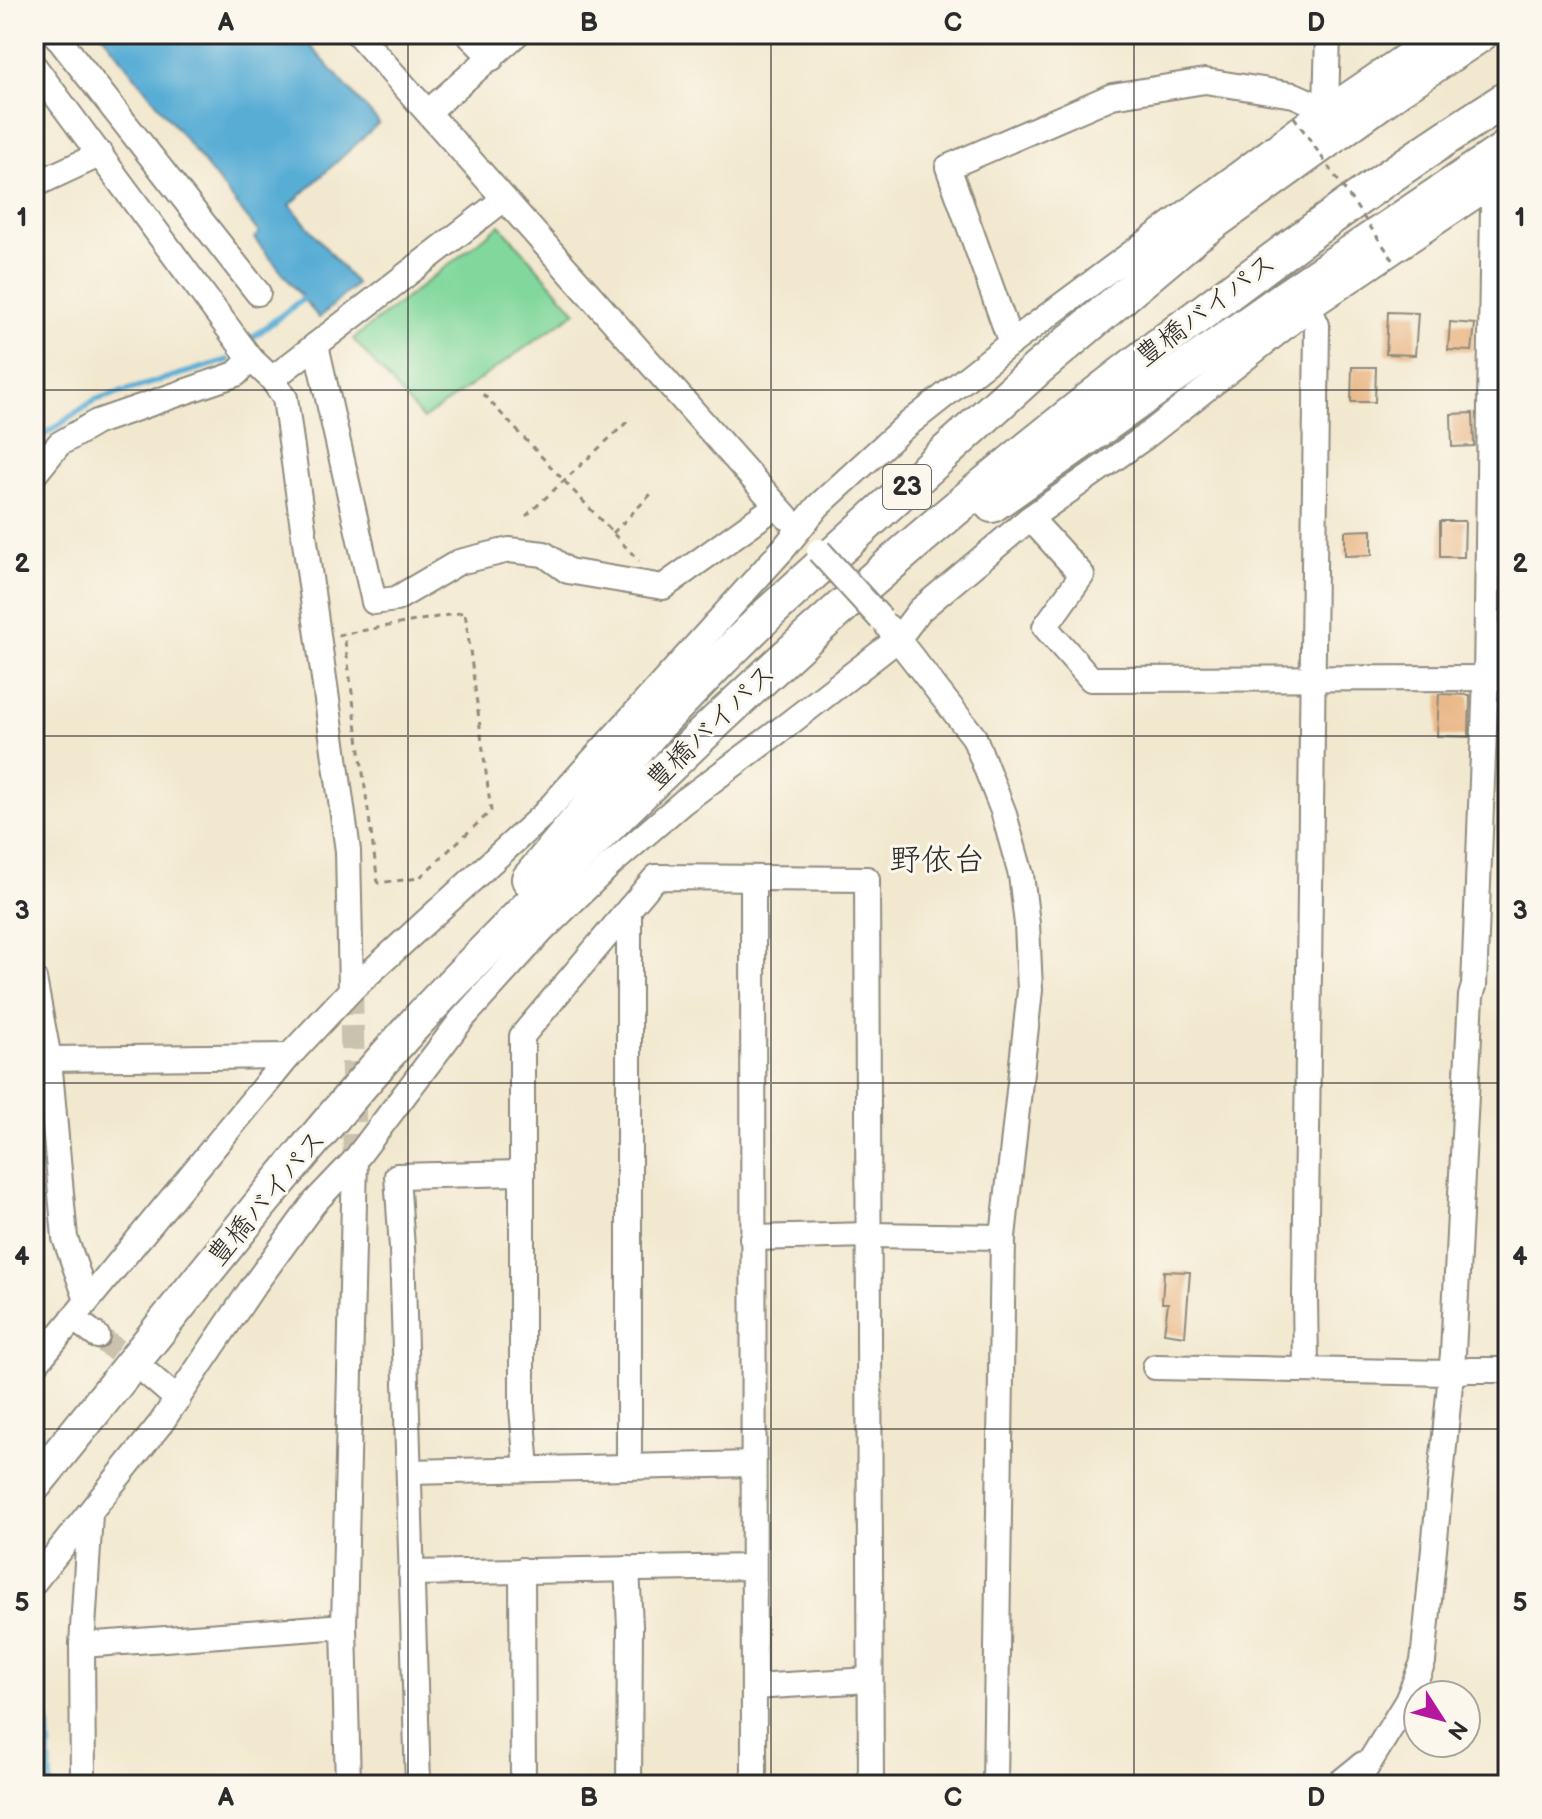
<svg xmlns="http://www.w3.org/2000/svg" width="1542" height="1819" font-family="'Balsamiq Sans','Klee One',sans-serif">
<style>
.green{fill:#82d89c;stroke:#568264;stroke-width:2}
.water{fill:#59add5;stroke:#426c80;stroke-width:2}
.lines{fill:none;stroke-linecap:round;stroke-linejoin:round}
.stream{stroke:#59add5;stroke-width:6}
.river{stroke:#59add5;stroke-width:34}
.building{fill:#e8b27f}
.minor-tunnel{stroke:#cac2ae;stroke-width:24;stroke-dasharray:24 12;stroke-linecap:butt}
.minor-casing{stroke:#8e8a7d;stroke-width:28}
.highway-casing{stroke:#8e8a7d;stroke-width:38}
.path{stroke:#8e8a7d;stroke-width:3;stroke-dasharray:6 6;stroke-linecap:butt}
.minor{stroke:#fff;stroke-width:24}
.highway{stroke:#fff;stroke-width:34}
.minor-bridge-casing{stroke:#8e8a7d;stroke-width:28;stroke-linecap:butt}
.path-bridge{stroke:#8e8a7d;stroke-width:3;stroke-dasharray:6 6;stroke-linecap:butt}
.minor-bridge{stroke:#fff;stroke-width:24}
.grid{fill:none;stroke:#2b2b2b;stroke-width:2;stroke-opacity:0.55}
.labels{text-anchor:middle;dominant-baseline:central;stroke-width:6;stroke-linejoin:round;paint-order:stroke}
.shield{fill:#fbf7ec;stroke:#696865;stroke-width:2}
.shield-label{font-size:26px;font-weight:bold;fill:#2b2b2b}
.street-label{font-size:28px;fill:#2b2b2b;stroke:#fbf7ec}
.quarter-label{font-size:32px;fill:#2b2b2b;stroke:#fbf7ec}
.neatline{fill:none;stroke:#2b2b2b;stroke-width:3}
.grid-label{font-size:26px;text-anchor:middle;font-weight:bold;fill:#2b2b2b}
</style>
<rect width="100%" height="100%" fill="#fbf7ec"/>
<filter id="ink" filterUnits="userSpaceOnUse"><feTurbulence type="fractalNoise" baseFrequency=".0125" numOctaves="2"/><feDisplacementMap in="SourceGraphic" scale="16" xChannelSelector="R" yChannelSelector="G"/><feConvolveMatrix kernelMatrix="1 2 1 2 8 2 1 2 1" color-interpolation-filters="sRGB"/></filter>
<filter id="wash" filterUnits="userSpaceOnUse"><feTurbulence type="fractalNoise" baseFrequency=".006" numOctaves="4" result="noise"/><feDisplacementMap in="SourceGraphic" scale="32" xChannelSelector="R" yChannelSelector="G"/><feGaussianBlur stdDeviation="1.8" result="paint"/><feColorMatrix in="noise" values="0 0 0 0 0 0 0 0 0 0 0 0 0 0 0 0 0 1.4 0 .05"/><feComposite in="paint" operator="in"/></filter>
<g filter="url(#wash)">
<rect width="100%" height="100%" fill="#f2e8cf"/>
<!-- green -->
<path class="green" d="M500 225 576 312 423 419 353 339Z"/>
<!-- water -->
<path class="water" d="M102 34H300L379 123 290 205 356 284 319 318 254 238 259 233Z"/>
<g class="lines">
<!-- stream -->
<g class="stream">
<path d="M253 337 303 299"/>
<path d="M34 442 95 400 228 360"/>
</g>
<!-- river -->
<path class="river" d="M34 1725 36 1785"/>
</g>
<g id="blocks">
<!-- building -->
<g class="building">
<path d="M1388 312 1418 313 1415 355 1386 354Z"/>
<path d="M1450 322 1475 324 1472 351 1448 350Z"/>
<path d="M1352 367H1376L1375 402H1351Z"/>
<path d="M1473 413 1474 446 1452 447 1451 414Z"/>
<path d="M1440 521H1465L1464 557H1440Z"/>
<path d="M1372 530V555L1345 556V531Z"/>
<path d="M1439 694 1470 695 1469 737 1437 736Z"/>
<path d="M1164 1271 1190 1272 1185 1336 1164 1333 1168 1303H1162Z"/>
</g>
</g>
</g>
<g filter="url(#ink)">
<use href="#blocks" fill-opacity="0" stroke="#8e8a7d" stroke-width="2"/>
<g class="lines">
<!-- minor-tunnel -->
<g class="minor-tunnel">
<path d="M351 990 355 1160"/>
<path d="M97 1336 146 1372"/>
</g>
<!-- minor casing -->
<g class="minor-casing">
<g id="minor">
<path d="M55 34 258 293"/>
<path d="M358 34 787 517"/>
<path d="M468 34 492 58"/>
<path d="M34 66 251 359 272 379 285 398 348 851 351 990"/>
<path d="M1326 109 1328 34"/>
<path d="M429 111 517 34"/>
<path d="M34 185 101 154"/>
<path d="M1011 343 948 167 1112 96 1205 81 1294 95 1326 109"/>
<path d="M316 345 374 602 396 599 459 562 509 550 544 554 568 571 663 587 776 506"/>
<path d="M272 379 504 199"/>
<path d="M34 475 59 444 97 422 236 374 251 359"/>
<path d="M1030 518 1082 575 1045 627 1091 679 1508 678"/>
<path d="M888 627 974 737 1003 811 1021 875 1027 924 1030 990 1003 1237 995 1785"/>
<path d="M753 878 754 1785"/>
<path d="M629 909V1466"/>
<path d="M34 979 49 1059 65 1238 87 1300"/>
<path d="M49 1059 289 1056"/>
<path d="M752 1238 869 1235 1003 1237"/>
<path d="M73 1318 97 1336"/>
<path d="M34 1366 289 1056 351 990 544 814 784 548 818 506 902 429 1011 343 1308 122 1437 34"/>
<path d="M1155 1367 1449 1373 1469 1370H1508"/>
<path d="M1306 1369 1305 1295 1317 325 1309 308"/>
<path d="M148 1374 178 1400"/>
<path d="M527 1469 522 1408V1036L656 877 867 879 871 1785"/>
<path d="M409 1472 752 1464"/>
<path d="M627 1569 630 1626 629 1785"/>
<path d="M522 1570 523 1785"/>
<path d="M411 1573 753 1567"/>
<path d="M34 1582 161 1423 252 1288 314 1203 355 1160 462 1019 541 932 610 865 683 802 787 725 898 639 920 610 1030 518 1145 437 1309 308 1508 174"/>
<path d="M82 1645 344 1626"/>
<path d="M754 1687 869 1680"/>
<path d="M1366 1768 1407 1701 1423 1662 1453 1353 1471 996 1474 986 1486 678 1493 205 1485 188"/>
<path d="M83 1785 82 1645 90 1514"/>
<path d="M348 1785 344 1626 355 1160"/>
<path d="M418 1785 402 1248 397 1176 522 1173"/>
<path d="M1337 1785 1363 1764 1366 1768"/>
</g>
</g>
<!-- highway casing -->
<g class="highway-casing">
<g id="highway">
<path d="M992 505 1287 296 1508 147"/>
<path d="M529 879 655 728 723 658 770 612 1037 369 1196 235 1400 88 1481 34"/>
<path d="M34 1485C159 1332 279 1175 411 1028 450 985 492 944 532 903 727 702 936 516 1158 346 1272 260 1386 174 1508 98"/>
</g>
</g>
<!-- path -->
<g class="path">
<path d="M483 394 639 561"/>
<path d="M526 516 627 422"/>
<path d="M613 533 654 491"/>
<path d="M338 635 344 634 465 612 491 811 419 878 378 883 344 634"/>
</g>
<!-- minor -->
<use href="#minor" class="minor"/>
<!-- highway -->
<use href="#highway" class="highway"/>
<!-- minor-bridge casing -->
<g class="minor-bridge-casing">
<path id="minor-bridge" d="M819 551 881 619"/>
</g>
<!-- path-bridge -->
<path class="path-bridge" d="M1294 117 1394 261"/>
<!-- minor-bridge -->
<use href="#minor-bridge" class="minor-bridge"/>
</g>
</g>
<!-- grid -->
<path class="grid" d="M408 34V1785M771 34V1785M1134 34V1785M34 390H1508M34 736H1508M34 1083H1508M34 1429H1508"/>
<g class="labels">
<!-- shield labels -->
<rect class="shield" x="883" y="465" width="48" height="44" rx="6"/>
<g class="shield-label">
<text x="907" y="487">23</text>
</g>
<!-- street labels -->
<g class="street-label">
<text transform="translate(1206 310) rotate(-37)">豊橋バイパス</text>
<text transform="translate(711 727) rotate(-44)">豊橋バイパス</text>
<text transform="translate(267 1198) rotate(-50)">豊橋バイパス</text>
</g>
<!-- quarter labels -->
<g class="quarter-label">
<text x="937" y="860">野依台</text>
</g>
</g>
<!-- margin -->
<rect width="1542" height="1819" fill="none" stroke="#fbf7ec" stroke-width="88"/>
<!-- north arrow -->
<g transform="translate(1442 1719) rotate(126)"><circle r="38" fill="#fbf7ec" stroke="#a8a59f" stroke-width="2"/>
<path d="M0-6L14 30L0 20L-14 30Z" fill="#b5179e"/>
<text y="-12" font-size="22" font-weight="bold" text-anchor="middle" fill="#2b2b2b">N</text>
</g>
<rect x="44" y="44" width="1454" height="1731" class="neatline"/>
<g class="grid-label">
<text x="226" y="31">A</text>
<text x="589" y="31">B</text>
<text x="953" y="31">C</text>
<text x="1316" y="31">D</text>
<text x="22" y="226">1</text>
<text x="1520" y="226">1</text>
<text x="22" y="572">2</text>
<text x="1520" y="572">2</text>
<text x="22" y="919">3</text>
<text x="1520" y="919">3</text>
<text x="22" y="1265">4</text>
<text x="1520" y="1265">4</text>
<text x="22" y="1611">5</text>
<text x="1520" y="1611">5</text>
<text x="226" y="1806">A</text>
<text x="589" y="1806">B</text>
<text x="953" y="1806">C</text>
<text x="1316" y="1806">D</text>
</g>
</svg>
